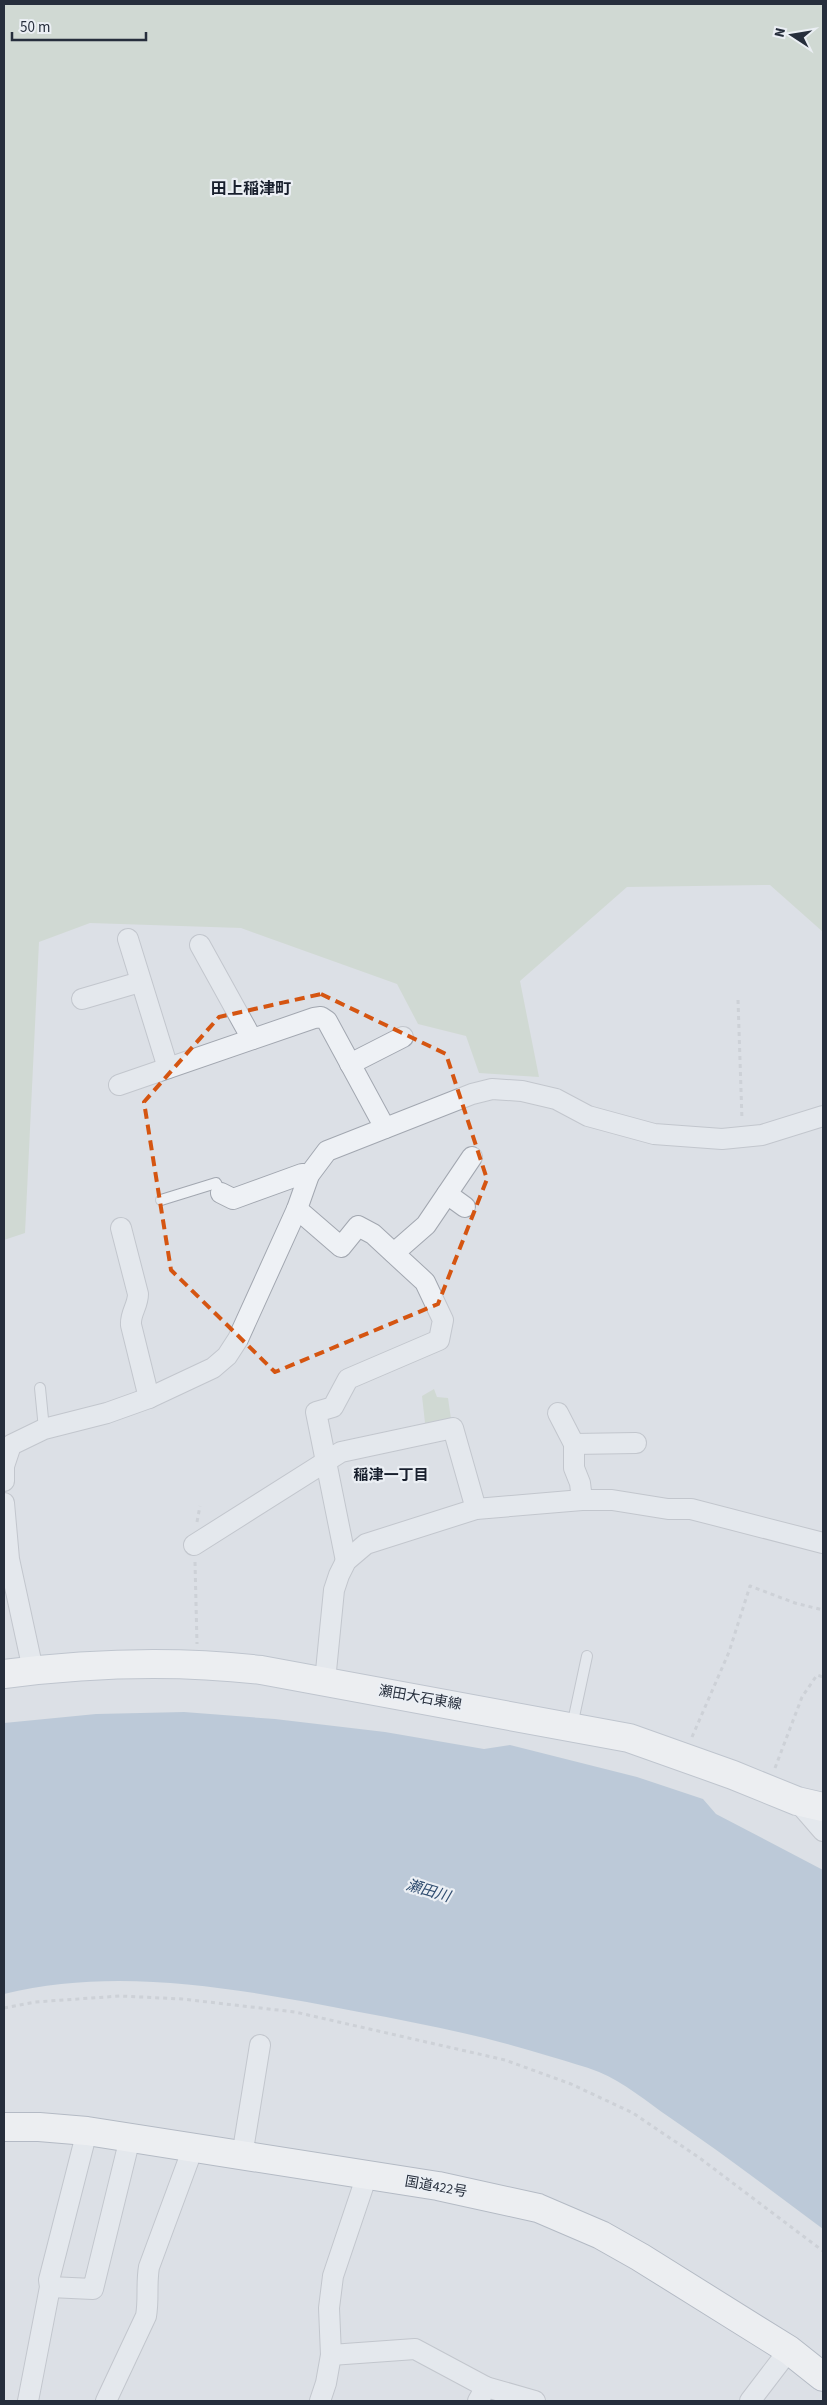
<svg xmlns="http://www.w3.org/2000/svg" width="827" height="2405" font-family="'Source Sans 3','Noto Sans JP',sans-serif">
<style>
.green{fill:#c2d0bd}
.water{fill:#96aec7}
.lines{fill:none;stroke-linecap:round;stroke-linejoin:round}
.service-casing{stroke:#a2a7b0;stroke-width:12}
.minor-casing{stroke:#a2a7b0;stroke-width:22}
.primary-casing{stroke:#9ba4b2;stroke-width:30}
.trunk-casing{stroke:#838d9d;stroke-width:30}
.path{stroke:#babec5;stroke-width:3;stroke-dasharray:4 4;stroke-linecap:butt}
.service{stroke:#eef1f5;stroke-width:10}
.minor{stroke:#eef1f5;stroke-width:20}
.primary{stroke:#fff;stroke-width:28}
.trunk{stroke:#fff;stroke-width:28}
.marked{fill:none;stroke:#d55511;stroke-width:4;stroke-dasharray:10 6;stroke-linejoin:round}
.labels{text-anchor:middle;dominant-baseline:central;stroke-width:4.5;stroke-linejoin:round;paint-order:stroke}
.street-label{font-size:14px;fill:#262e3c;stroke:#ebeff4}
.neighbourhood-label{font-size:15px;font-weight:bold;fill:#181f2d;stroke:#ebeff4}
.water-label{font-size:15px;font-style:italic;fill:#304d70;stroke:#ebeff4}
.quarter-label{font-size:16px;font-weight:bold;fill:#181f2d;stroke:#ebeff4}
</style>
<rect width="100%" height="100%" fill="#dce0e6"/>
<!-- green -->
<g class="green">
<path d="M4 4H823V932L770 885 627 887 520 981 539 1077 479 1073 466 1036 418 1024 397 984 241 928 90 923 39 942 25 1233 4 1240Z"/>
<path d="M434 1389 437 1397 448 1398 451 1419 425 1423 422 1396Z"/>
</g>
<!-- water -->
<path class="water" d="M184 1712 275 1719 385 1732 484 1749 510 1745 637 1777 703 1799 716 1814 823 1870V2229C772 2191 722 2153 669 2117 647 2102 624 2082 599 2072 584 2066 568 2062 552 2057 489 2037 424 2024 359 2012 243 1990 121 1965 4 1994V1723L96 1714Z"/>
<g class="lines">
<!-- service casing -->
<g class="service-casing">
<g id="service">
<path d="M161 1200 216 1183 221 1193"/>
<path d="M40 1388 44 1429"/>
<path d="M572 1726 587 1656"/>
</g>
</g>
<!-- minor casing -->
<g class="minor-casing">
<g id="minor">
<path d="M128 939 168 1068"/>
<path d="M200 945 252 1039"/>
<path d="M82 999 140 982"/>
<path d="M350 1064 403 1037"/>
<path d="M119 1085 314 1018 321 1017 327 1021 385 1128"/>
<path d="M221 1193 233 1199 302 1174 309 1175"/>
<path d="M447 1194 465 1207"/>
<path d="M297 1209 341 1247 358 1226 373 1234 425 1282 443 1320 439 1340 348 1379 333 1407 316 1412 346 1561"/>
<path d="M121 1228 138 1294C138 1306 130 1313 131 1325L149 1398"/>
<path d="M394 1253 426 1225 472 1157"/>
<path d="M558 1413 574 1444V1468L580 1483 582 1500"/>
<path d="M574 1444 636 1443"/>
<path d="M4 1481V1466L11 1445 44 1429 107 1413 149 1398 213 1368 227 1356 238 1339 297 1209 309 1175 327 1151 472 1094 492 1089 522 1091 556 1099 588 1116 654 1134 722 1139 762 1135 823 1116"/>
<path d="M4 1503 9 1559 33 1670"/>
<path d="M194 1545 341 1452 453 1428 476 1509"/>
<path d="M325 1681 334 1590 339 1575 346 1561 366 1544 476 1509 582 1500H612L668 1509H691L823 1543"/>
<path d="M797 1801 823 1831"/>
<path d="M242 2156 260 2045"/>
<path d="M50 2287 93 2289 130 2138"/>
<path d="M331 2355 415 2349 486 2387"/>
<path d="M28 2401 50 2287 49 2280 87 2131"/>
<path d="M106 2401 146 2316C149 2299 146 2284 149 2267L193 2148"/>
<path d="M320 2401 326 2383 331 2355 329 2308 333 2276 367 2175"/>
<path d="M478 2401 486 2387 535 2401"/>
<path d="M750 2401 789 2350"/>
</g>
</g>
<!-- primary casing -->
<g class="primary-casing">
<path id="primary" d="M4 1674C89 1663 175 1660 261 1670L629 1738 733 1775 797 1801 823 1807"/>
</g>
<!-- trunk casing -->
<g class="trunk-casing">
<path id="trunk" d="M4 2127H39L87 2131 438 2186 538 2208 601 2235 640 2257 789 2350 823 2377"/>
</g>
<!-- path -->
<g class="path">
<path d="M738 1000 742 1120"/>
<path d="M197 1522 200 1506"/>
<path d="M195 1562 197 1644"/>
<path d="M692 1737 729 1652 750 1586 795 1603 823 1610"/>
<path d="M775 1768 802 1697 817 1675 823 1677"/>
<path d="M4 2008 35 2002 120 1996 182 1999 295 2012 505 2060 571 2084 633 2113 701 2159 823 2251"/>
</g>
<!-- service -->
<use href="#service" class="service"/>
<!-- minor -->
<use href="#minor" class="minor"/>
<!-- primary -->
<use href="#primary" class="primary"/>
<!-- trunk -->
<use href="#trunk" class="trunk"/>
</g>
<!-- marked area -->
<path d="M0 0H827V2405H0ZM321 994 446 1054 487 1179 438 1304 275 1372 171 1270 144 1102 219 1017Z" fill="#dce0e6" fill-opacity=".55" fill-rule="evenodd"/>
<path class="marked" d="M321 994 446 1054 487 1179 438 1304 275 1372 171 1270 144 1102 219 1017Z"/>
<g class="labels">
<!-- street labels -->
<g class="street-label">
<text transform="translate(420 1698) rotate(10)">瀬田大石東線</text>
<text transform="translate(436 2187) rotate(10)">国道422号</text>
</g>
<!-- neighbourhood labels -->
<g class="neighbourhood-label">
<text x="391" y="1475">稲津一丁目</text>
</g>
<!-- water labels -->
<g class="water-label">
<text transform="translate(428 1891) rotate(16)">瀬田川</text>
</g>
<!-- quarter labels -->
<g class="quarter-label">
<text x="251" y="189">田上稲津町</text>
</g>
</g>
<!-- border -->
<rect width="827" height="2405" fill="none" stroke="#262e3c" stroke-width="10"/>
<!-- north arrow -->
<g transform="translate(792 35) rotate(282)" stroke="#ebeff4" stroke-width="4" paint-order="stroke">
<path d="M0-4L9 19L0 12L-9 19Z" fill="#262e3c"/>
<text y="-8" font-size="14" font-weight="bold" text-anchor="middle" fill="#262e3c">N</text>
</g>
<!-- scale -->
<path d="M12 32v8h134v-8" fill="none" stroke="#262e3c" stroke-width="2.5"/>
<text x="20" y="32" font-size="15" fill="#262e3c" stroke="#ebeff4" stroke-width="4" paint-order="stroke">50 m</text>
</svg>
